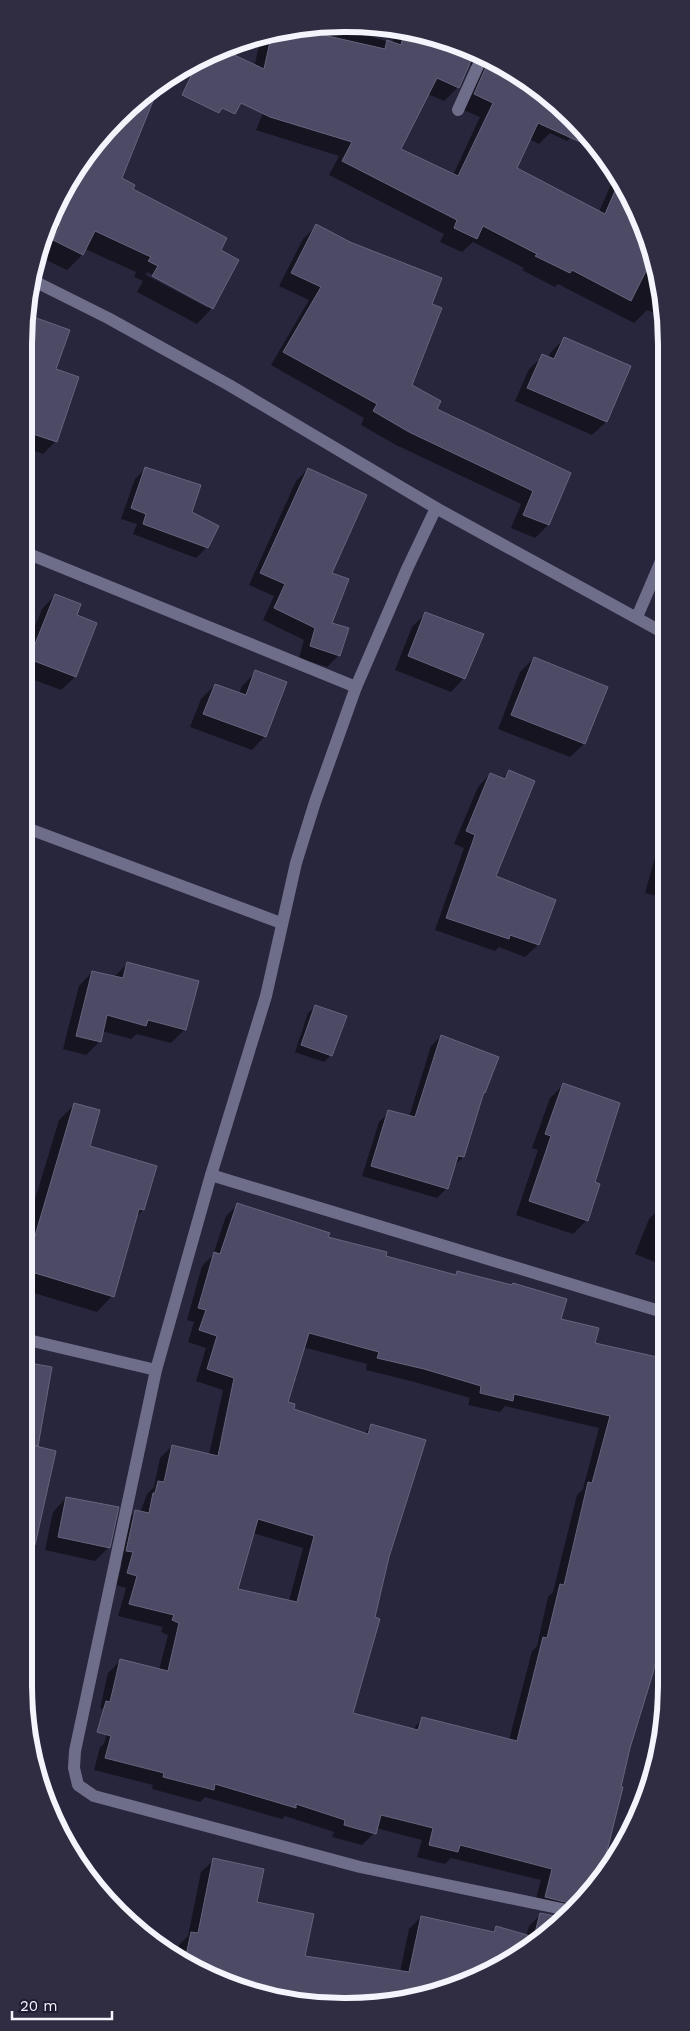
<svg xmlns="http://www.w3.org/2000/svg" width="690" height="2031" font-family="'Work Sans',sans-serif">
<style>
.shadow{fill:#0007;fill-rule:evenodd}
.building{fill:#4c4a64;stroke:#65647e;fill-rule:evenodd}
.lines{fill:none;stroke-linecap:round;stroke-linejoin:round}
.street{stroke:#6f6e8a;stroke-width:12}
.rim{fill:none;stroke:#f4f4fd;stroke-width:6}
</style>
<rect width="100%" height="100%" fill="#28263d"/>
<!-- shadow -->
<g class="shadow">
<path d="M307 27 350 30 392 43 395 33 428 35 506 67 580 128 567 141 550 133 539 144 529 139 516 169 599 212 614 177 642 222 664 303V317L647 310 634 323 558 284 555 287 522 270 524 268 473 242 462 252 440 242 444 234 329 175 339 156 256 130 267 103 248 95 260 41 294 29 305 32ZM469 64 475 67 461 109 480 117 453 175 399 150 428 94 444 101 458 87Z"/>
<path d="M155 93 121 179 132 190 220 251 212 308 197 324 137 292 143 281 134 277 136 272 85 249 82 255 67 270 38 256 90 150ZM147 272 208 305V308L146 275Z"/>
<path d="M316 226 430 305 411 385 435 410 569 474 548 525 535 538 511 528 521 504 396 445 361 425 364 418 271 365 309 300 279 286 303 239Z"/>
<path d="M27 317 68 331 55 369 78 377 55 442 43 454 24 447V345Z"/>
<path d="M564 339 629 367 606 422 592 435 515 401 529 369 543 356 548 358 551 352Z"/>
<path d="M146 468 190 513 207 547 196 558 133 534 137 524 121 519 135 479Z"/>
<path d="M308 469 330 573V624L339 655 327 667 299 658 304 640 263 620 274 596 249 585 296 481Z"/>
<path d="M55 595 75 616 96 624 75 677 61 690 24 676V654L42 609Z"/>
<path d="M426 613 464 678 451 692 395 670 412 627Z"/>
<path d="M534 658 606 687 584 744 570 757 498 729 520 672Z"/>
<path d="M256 672 265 736 252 750 190 727 201 699 215 685 239 694 242 686Z"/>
<path d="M509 772 494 877 554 901 538 945 525 957 499 947 495 951 435 930 464 848 454 844 478 787 490 774 502 779Z"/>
<path d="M665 837V898L645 893 659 843Z"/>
<path d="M127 964 185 1029 171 1043 137 1034 131 1039 102 1031 100 1041 86 1055 63 1049 79 986 92 972 114 977Z"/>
<path d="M315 1007 331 1055 324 1062 295 1052 308 1013Z"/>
<path d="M441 1036 484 1092 482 1095 463 1157 454 1166 447 1188 437 1198 362 1176 379 1122 389 1112 409 1117 431 1046Z"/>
<path d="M563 1085 594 1183 587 1220 573 1234 516 1215 538 1150 532 1148 550 1098Z"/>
<path d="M74 1105 89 1147 143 1210 136 1217 112 1296 97 1312 24 1290V1225L27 1226 59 1120Z"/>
<path d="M238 1204 326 1238 385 1257 454 1276 457 1273 560 1319 594 1344 666 1360V1615L629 1748 619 1788H621L599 1877 560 1917 557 1914 533 1909 541 1880 451 1858 445 1864 417 1857 422 1840 376 1828 374 1833 362 1845 332 1837 334 1832 285 1816 282 1819 205 1797 200 1802 152 1789 153 1785 94 1770 100 1747 104 1744 112 1712 100 1708 108 1673 120 1661 159 1670 168 1635 161 1632 163 1627 118 1616 126 1588 116 1585 122 1564 115 1563 123 1524 135 1512 140 1513 147 1494 154 1487 160 1458 172 1446 209 1455 223 1390 196 1381 206 1348 188 1342 194 1322 187 1320 202 1266 213 1255 226 1216ZM303 1347 367 1364 366 1370 411 1381 470 1398 468 1405 500 1412 505 1406 599 1428 583 1489 577 1495 553 1592 548 1597 537 1646 532 1651 509 1740 423 1719 412 1730 351 1714 388 1557 372 1425 364 1434 292 1410 286 1403ZM253 1533 303 1548 289 1601 237 1590Z"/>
<path d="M660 1208 665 1210V1266L635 1254 649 1219Z"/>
<path d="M24 1363 50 1368 36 1447 33 1509 24 1507Z"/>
<path d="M66 1498 109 1547 95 1561 45 1550 53 1512Z"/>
<path d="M24 1604 35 1608 24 1644Z"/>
<path d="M214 1860 256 1903 303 1958 400 1972 409 1929 421 1917 490 1933 496 1927 526 1936 529 1926 541 1914 559 1918 524 1953 428 1996 303 2005 203 1974 177 1954 179 1945 188 1936 201 1872Z"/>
</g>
<!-- building -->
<g class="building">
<path d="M297 29 385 49 387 40 401 45 404 33 428 35 474 54 459 88 437 78 401 149 458 176 493 103 474 94 489 60 506 67 587 133 592 141 589 146 538 123 517 168 605 214 618 184 642 222 652 259 631 301 572 270 570 273 535 256 537 254 483 226 477 239 454 228 457 220 342 161 352 142 270 117 241 103 235 114 222 108 219 113 182 95 198 62 228 52 264 69 271 37Z"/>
<path d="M157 91 122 178 135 185 133 189 227 238 221 250 239 260 213 309 152 276 158 266 148 261 151 257 95 231 83 255 53 240 60 226 54 223 73 183 78 185 101 140Z"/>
<path d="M316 224 350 242 442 278 432 304 442 308 412 385 441 401 437 409 571 473 549 525 523 515 533 491 409 432 373 411 377 404 283 352 321 287 291 273Z"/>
<path d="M28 315 70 330 56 369 79 377 57 442 24 431V345Z"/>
<path d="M564 337 631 366 607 422 527 388 542 354 554 359Z"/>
<path d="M145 467 201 485 192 512 219 526 208 548 143 524 146 514 131 508Z"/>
<path d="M308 468 367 495 332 573 349 579 332 623 349 628 340 656 310 646 315 628 274 608 285 584 260 573Z"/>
<path d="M55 594 81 604 77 615 97 623 76 677 29 659Z"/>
<path d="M425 612 484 634 465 679 408 656Z"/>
<path d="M534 657 608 687 585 744 511 715Z"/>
<path d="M255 670 287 682 266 737 203 714 215 684 246 695Z"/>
<path d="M509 770 535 781 496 876 556 900 539 945 510 935 509 939 446 918 475 835 466 831 490 773 505 779Z"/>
<path d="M127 962 199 981 186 1030 148 1020 146 1026 107 1015 101 1042 76 1036 92 971 123 978Z"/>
<path d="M315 1005 347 1016 332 1056 301 1045Z"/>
<path d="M441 1035 499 1057 485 1093 484 1092 464 1157 458 1156 448 1189 371 1166 388 1110 415 1117Z"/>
<path d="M563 1083 620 1103 595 1182 600 1184 588 1221 529 1201 551 1136 545 1134Z"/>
<path d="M74 1103 100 1110 90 1146 157 1166 144 1210 139 1209 114 1297 25 1270Z"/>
<path d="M237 1203 330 1233 328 1237 387 1252 386 1256 456 1275 457 1271 512 1285 513 1283 567 1299 561 1319 599 1328 595 1343 666 1359V1617L653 1673 630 1748 621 1787H623L601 1875 573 1904 545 1897 552 1869 460 1845 458 1852 429 1845 433 1828 381 1815 376 1834 344 1825 345 1820 296 1804V1808L215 1784 214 1790 163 1777 164 1773 105 1758 111 1736 97 1732 106 1701 110 1702 120 1659 168 1671 179 1623 172 1620 174 1615 129 1604 137 1576 127 1573 133 1552 126 1551 135 1510 149 1513 153 1493H155L158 1481 164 1482 172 1445 218 1456 234 1378 207 1369 217 1336 199 1330 206 1310 198 1308 214 1252 220 1254ZM309 1333 379 1352 377 1358 424 1369 481 1386 480 1393 513 1401 514 1394 610 1416 592 1483 588 1482 564 1585 560 1584 547 1638 543 1637 517 1741 422 1717 418 1730 353 1713 380 1619 375 1617 389 1557 426 1440 371 1424 368 1434 294 1409 295 1404 288 1402ZM258 1519 314 1536 297 1602 238 1589Z"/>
<path d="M24 1362 52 1367 38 1446 32 1445 56 1451 35 1545 24 1544Z"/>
<path d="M66 1497 119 1507 110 1548 58 1537Z"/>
<path d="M213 1858 264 1869 257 1902 314 1914 305 1956 409 1972 421 1916 494 1932 496 1926 534 1937 540 1913 560 1917 524 1953 428 1996 303 2005 203 1974 185 1960 191 1932 198 1933Z"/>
</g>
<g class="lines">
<!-- street -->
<g class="street">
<path d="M458 110 482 57"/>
<path d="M32 280 108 318 229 385 436 508 664 633"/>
<path d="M436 508 407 569 356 687 315 802 296 863 266 996 211 1175 156 1370 75 1751 74 1768 78 1785 94 1796 360 1867 567 1910"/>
<path d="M24 552 356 687"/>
<path d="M637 617 664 554"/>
<path d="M24 827 281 923"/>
<path d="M211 1175 666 1313"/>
<path d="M24 1339 156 1370"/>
</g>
</g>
<!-- crop -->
<path d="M0 0H690V2031H0ZM344 32H346A312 312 0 0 1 658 344V1686A312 312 0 0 1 346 1998H344A312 312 0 0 1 32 1686V344A312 312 0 0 1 344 32Z" fill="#302d43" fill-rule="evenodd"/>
<path class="rim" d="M344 32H346A312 312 0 0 1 658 344V1686A312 312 0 0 1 346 1998H344A312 312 0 0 1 32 1686V344A312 312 0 0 1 344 32Z"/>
<!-- scale -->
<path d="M12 2011v8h100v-8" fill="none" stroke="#f4f4fd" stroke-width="2.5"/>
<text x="20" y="2011" font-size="15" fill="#f4f4fd" stroke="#1f1c33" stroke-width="4" paint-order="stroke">20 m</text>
</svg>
